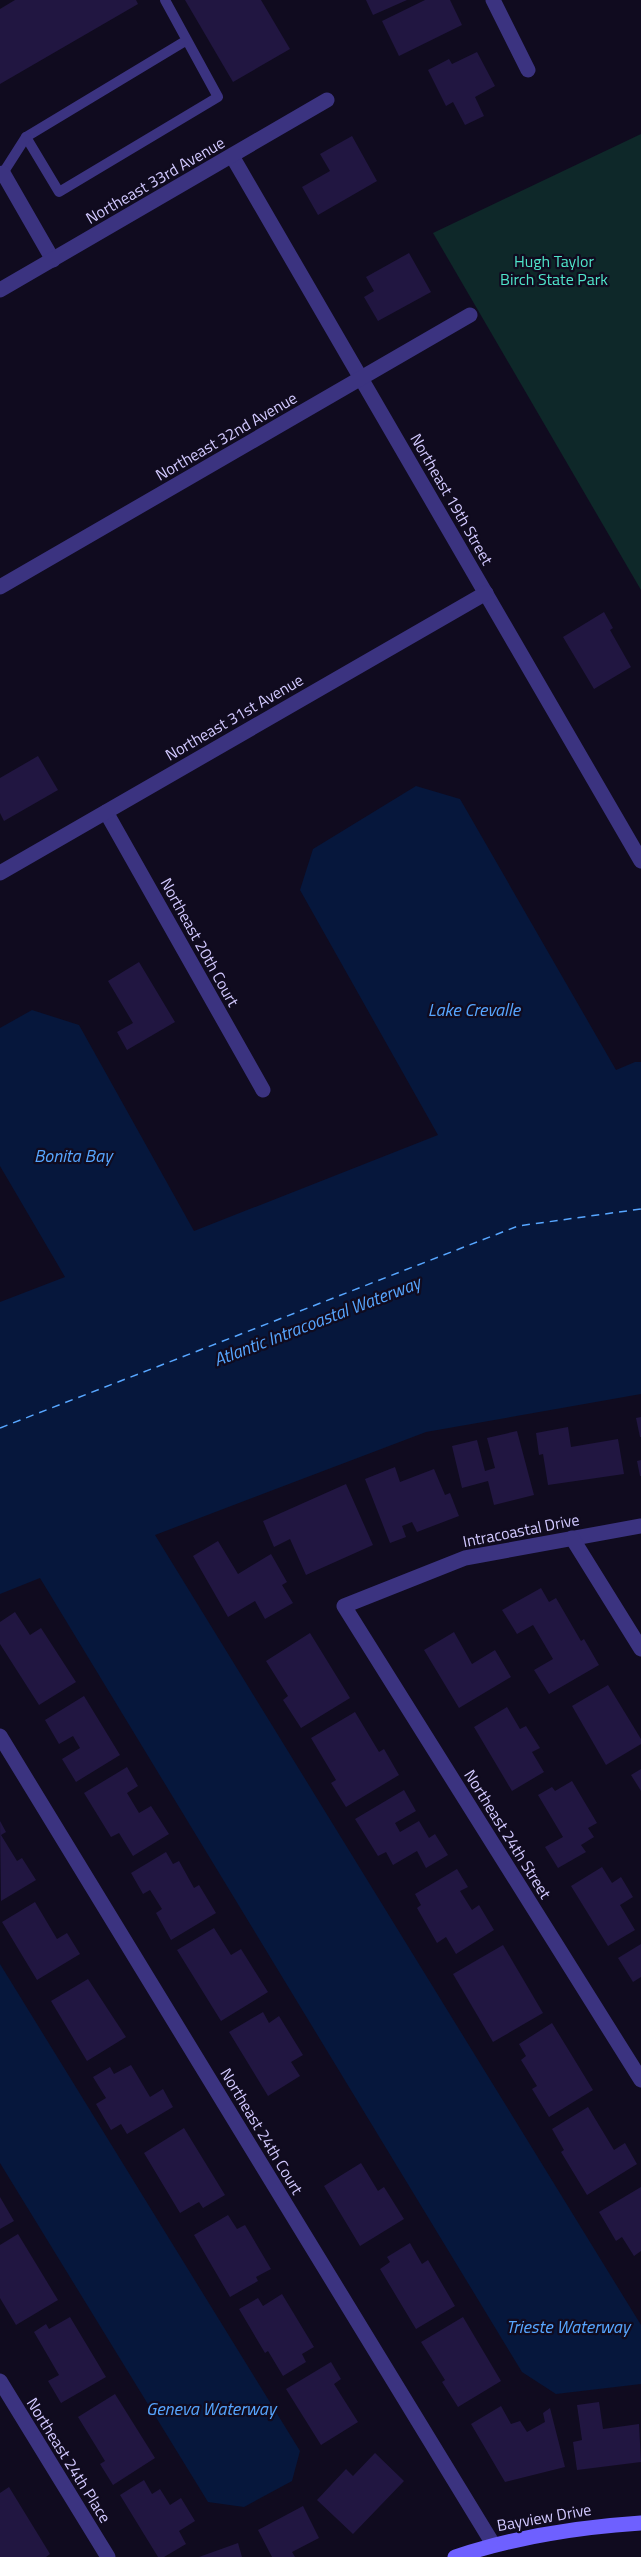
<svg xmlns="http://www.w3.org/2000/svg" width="641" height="2557" font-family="'Titillium Web',sans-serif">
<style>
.green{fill:#0e2829}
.water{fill:#06173c}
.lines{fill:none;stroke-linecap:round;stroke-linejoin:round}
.ferry{stroke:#57a6ff;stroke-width:1.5;stroke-dasharray:8 6;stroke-linecap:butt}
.building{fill:#211641}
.lane{stroke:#3b3380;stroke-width:10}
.street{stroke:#3b3380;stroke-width:15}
.secondary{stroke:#6e60ff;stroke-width:15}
.labels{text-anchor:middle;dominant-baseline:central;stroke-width:4.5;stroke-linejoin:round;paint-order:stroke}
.street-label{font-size:16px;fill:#d2c9ff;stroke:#100b1f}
.park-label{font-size:16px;fill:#4fe4c9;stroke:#100b1f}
.water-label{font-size:18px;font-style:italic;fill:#57a6ff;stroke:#100b1f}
</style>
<rect width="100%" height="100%" fill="#100b1f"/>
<!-- green -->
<path class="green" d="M641 134V590L433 233Z"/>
<!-- water -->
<g class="water">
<path d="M416 786 460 799 616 1070 635 1062H641V1394L426 1432 155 1535 641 2325V2384L556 2394 522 2372 40 1578 0 1594V1302L65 1277 0 1166V1028L32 1010 79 1025 194 1231 438 1135 300 890 313 849Z"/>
<path d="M0 1964 300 2451 292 2481 244 2507 208 2502 0 2163Z"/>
</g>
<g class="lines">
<!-- ferry -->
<path class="ferry" d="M0 1428 518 1226 641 1209"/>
</g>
<!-- building -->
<g class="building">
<path d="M15 0H136L138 4 0 84V9Z"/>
<path d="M185 0H261L290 49 233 82Z"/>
<path d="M366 0H407L373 15Z"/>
<path d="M425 0H450L462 25 399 56 382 21Z"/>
<path d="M477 52 495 86 475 97 484 116 465 125 453 102 446 106 428 70 449 59 452 64Z"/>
<path d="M352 136 377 181 318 215 302 187 330 171 320 154Z"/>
<path d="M409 253 431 292 378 321 364 297 374 291 366 277Z"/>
<path d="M604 612 613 628 610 630 631 667 594 689 563 637Z"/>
<path d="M38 756 58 790 4 821 0 813V778Z"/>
<path d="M139 962 175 1022 127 1050 117 1032 133 1023 108 981Z"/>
<path d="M641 1417V1437H640L636 1418Z"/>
<path d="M568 1427 571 1447 618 1439 624 1474 548 1485 543 1454 539 1455 536 1433Z"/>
<path d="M517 1431 534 1495 494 1505 488 1481 462 1488 452 1446 477 1440 485 1471 495 1468 487 1438Z"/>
<path d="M641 1460V1476H640L637 1461Z"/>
<path d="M395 1467 400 1482 434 1469 445 1495 450 1493 459 1516 417 1532 412 1522 402 1526 406 1537 390 1543 365 1479Z"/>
<path d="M346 1484 373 1545 306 1575 290 1539 274 1547 263 1521Z"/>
<path d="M218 1541 238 1574 271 1554 287 1582 282 1585 293 1603 265 1619 255 1601 228 1617 193 1556Z"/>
<path d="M541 1588 549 1602 556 1598 581 1641 584 1639 599 1665 549 1694 534 1670 553 1659 533 1625 517 1634 502 1610Z"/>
<path d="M15 1612 30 1635 41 1628 76 1682 39 1705 0 1644V1622Z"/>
<path d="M454 1632 472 1664 495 1650 511 1677 459 1708 424 1650Z"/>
<path d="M310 1633 350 1698 301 1728 283 1700 288 1696 266 1661Z"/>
<path d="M608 1685 641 1739V1744L606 1765 572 1706Z"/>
<path d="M84 1696 120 1755 76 1782 62 1759 80 1748 73 1736 59 1744 45 1720Z"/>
<path d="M507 1707 520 1729 526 1726 540 1748 532 1752 544 1772 512 1791 474 1727Z"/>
<path d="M355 1712 379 1752 384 1749 399 1775 346 1807 331 1783 336 1780 311 1738Z"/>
<path d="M127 1767 138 1786 127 1793 139 1813 151 1806 169 1834 133 1856 119 1833 111 1837 84 1793Z"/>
<path d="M641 1769V1791L631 1775Z"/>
<path d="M572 1781 597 1823 588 1828 594 1837 581 1845 586 1852 558 1868 545 1847 563 1837 538 1795 552 1787 555 1791Z"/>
<path d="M404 1790 416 1811 395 1823 400 1832 419 1821 429 1838 435 1834 448 1855 426 1868 417 1851 393 1865 386 1852 378 1856 355 1819Z"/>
<path d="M0 1821 6 1832 1 1835 17 1861 22 1858 36 1880 1 1901Z"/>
<path d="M166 1852 173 1864 179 1861 194 1888 199 1885 216 1913 171 1940 156 1913 162 1909 150 1890 143 1894 131 1873Z"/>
<path d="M602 1867 612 1883 621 1877 633 1897 620 1905 635 1930 608 1946 571 1886Z"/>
<path d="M457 1869 468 1887 460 1891 472 1910 479 1905 494 1930 456 1954 446 1937 437 1943 417 1908 421 1905 415 1894Z"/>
<path d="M35 1902 57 1939 67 1933 80 1954 37 1980 2 1922Z"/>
<path d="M214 1928 231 1955 241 1949 268 1992 221 2021 177 1950Z"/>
<path d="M641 1944V1977L633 1982 618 1958Z"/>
<path d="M503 1945 543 2013 493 2042 453 1974Z"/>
<path d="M88 1979 126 2037 87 2061 51 2001Z"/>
<path d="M263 2012 269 2023 279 2016 303 2055 291 2062 300 2076 268 2096 229 2032Z"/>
<path d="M552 2023 593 2090 549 2117 532 2089 537 2086 521 2060 526 2056 519 2044Z"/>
<path d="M131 2065 150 2097 163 2089 173 2107 127 2134 121 2124 111 2130 96 2104 106 2098 93 2077 110 2067 114 2074Z"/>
<path d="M588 2107 614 2150 625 2143 637 2164 587 2195 561 2152 564 2150 552 2129Z"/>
<path d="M184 2128 225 2195 203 2208 199 2202 180 2213 144 2153Z"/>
<path d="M361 2163 378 2191 384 2187 404 2219 360 2246 324 2186Z"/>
<path d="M641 2187V2251L634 2256 622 2237 616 2241 599 2212Z"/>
<path d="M0 2197 14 2221 0 2229Z"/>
<path d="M228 2215 237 2229 245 2225 271 2269 256 2277 258 2281 230 2297 194 2235Z"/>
<path d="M18 2234 58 2300 16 2325 0 2298V2245Z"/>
<path d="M410 2243 422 2264 428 2260 455 2306 416 2329 380 2269 390 2262 387 2257Z"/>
<path d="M282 2294 314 2347 302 2354 306 2362 283 2376 268 2351 265 2353 239 2309 258 2298 263 2306Z"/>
<path d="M70 2317 106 2377 61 2403 48 2381 59 2375 34 2332 46 2324 49 2329Z"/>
<path d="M463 2317 501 2381 458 2407 442 2382 445 2380 421 2342Z"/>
<path d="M331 2362 341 2379 334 2384 358 2422 321 2445 286 2389Z"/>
<path d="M115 2394 155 2458 113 2485 100 2464 105 2461 78 2417Z"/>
<path d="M599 2402 603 2429 639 2424 641 2462 577 2470 573 2442 582 2440 577 2405Z"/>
<path d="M501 2406 511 2424 520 2421 527 2432 545 2422 543 2413 550 2408 565 2467 505 2482 471 2424Z"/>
<path d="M375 2453 404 2481 353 2534 317 2500 346 2469 353 2476Z"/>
<path d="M144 2480 152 2494 160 2489 170 2505 181 2498 195 2521 179 2531 186 2544 164 2557H158L120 2495Z"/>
<path d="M9 2487 50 2554 46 2557H0V2493Z"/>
<path d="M303 2506 319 2538 292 2552 295 2557H272L258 2530Z"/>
<path d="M238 2543 242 2557H199Z"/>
</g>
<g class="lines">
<!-- lane -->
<g class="lane">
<path d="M165 0 218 97 59 192 26 137 187 40"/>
<path d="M3 173 26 137"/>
</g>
<!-- street -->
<g class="street">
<path d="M493 0 528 70"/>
<path d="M232 156 641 861"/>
<path d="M3 173 53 260"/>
<path d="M0 290 327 100"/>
<path d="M0 587 470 315"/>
<path d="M106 812 263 1090"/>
<path d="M0 873 486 593"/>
<path d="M641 1526 465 1558 344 1606 641 2080"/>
<path d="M572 1538 641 1649"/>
<path d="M0 1736 493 2544"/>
<path d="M0 2381 108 2557"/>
</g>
<!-- secondary -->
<path class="secondary" d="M455 2557C515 2537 578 2527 641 2523"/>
</g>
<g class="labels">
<!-- street labels -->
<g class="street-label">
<text transform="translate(155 180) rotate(-30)">Northeast 33rd Avenue</text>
<text transform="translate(226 436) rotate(-30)">Northeast 32nd Avenue</text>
<text transform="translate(452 499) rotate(60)">Northeast 19th Street</text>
<text transform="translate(234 717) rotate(-30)">Northeast 31st Avenue</text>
<text transform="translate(200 942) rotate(61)">Northeast 20th Court</text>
<text transform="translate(521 1530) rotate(-11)">Intracoastal Drive</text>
<text transform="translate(508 1834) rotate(58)">Northeast 24th Street</text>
<text transform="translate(262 2131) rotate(59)">Northeast 24th Court</text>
<text transform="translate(69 2460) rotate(58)">Northeast 24th Place</text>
<text transform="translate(544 2517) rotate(-10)">Bayview Drive</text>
</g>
<!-- park labels -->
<g class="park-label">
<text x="554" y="261">Hugh Taylor<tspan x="554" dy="18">Birch State Park</tspan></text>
</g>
<!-- water labels -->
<g class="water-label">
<text x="474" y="1009">Lake Crevalle</text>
<text x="73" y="1155">Bonita Bay</text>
<text transform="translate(317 1321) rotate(-21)">Atlantic Intracoastal Waterway</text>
<text x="568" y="2326">Trieste Waterway</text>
<text x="211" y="2408">Geneva Waterway</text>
</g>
</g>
</svg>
